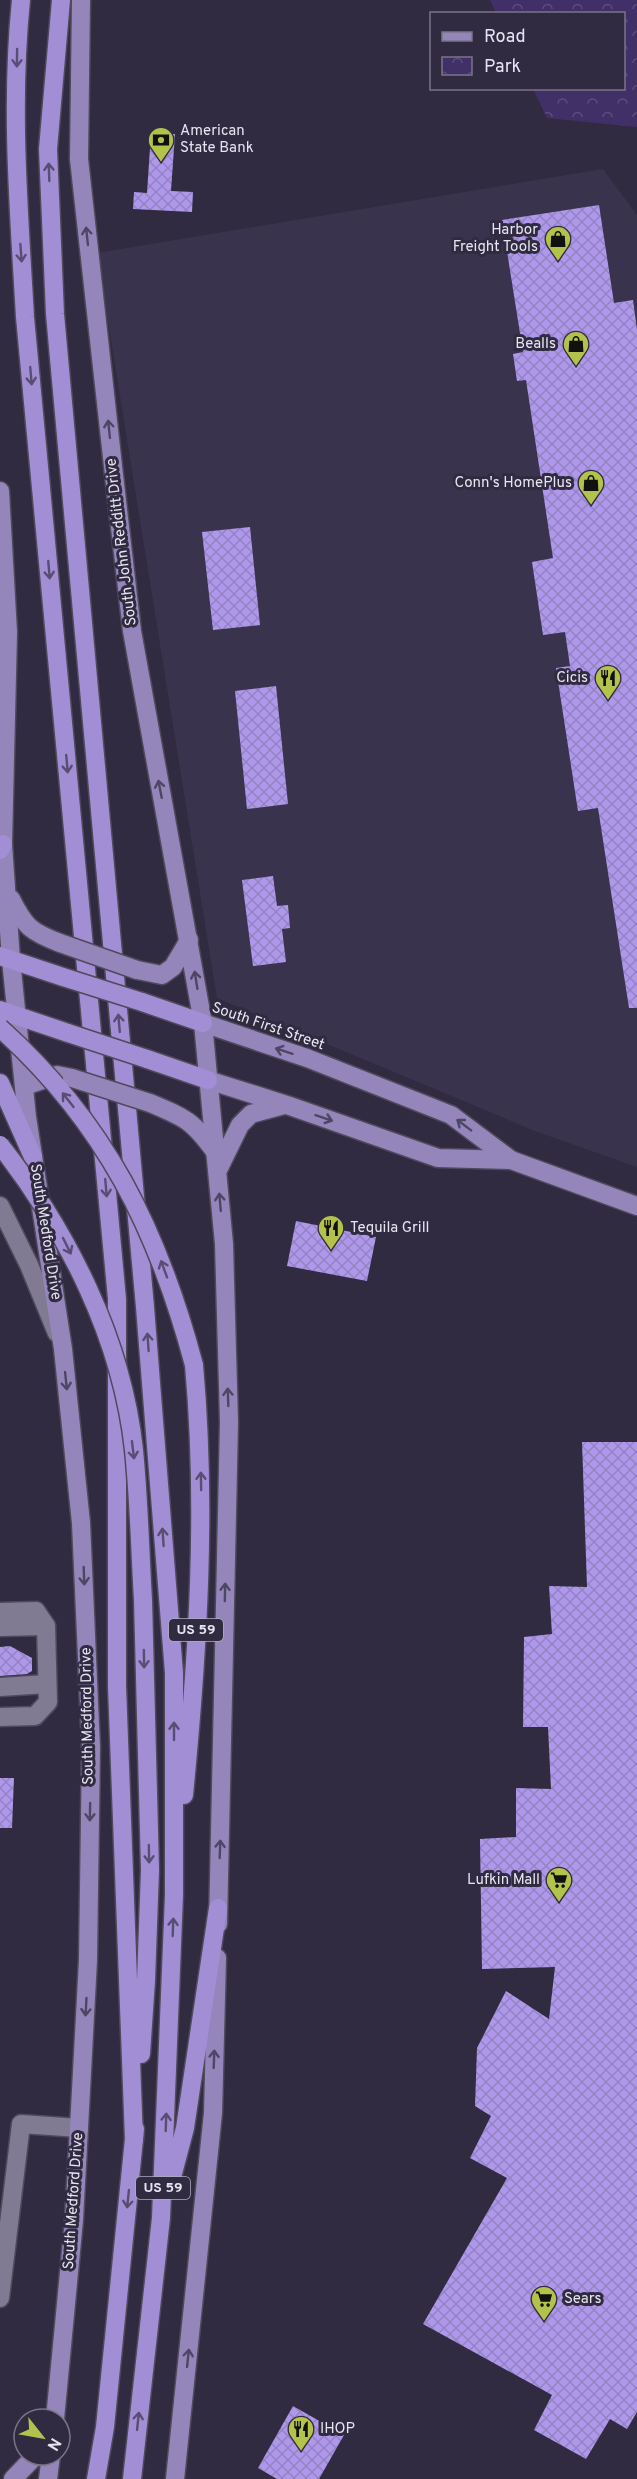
<svg xmlns="http://www.w3.org/2000/svg" width="637" height="2479" font-family="Overpass,sans-serif">
<style>
.built{fill:#3a334e}
.park{fill:url(#park-crowns)}
.building{fill:url(#building-cross-hatch)}
.lines{fill:none;stroke-linecap:round;stroke-linejoin:round}
.minor-casing{stroke:#4f495b;stroke-width:21}
.major-casing{stroke:#4f495b;stroke-width:21}
.highway-casing{stroke:#4f495b;stroke-width:21}
.minor{stroke:#807a92;stroke-width:18}
.major{stroke:#9486ba;stroke-width:18}
.highway{stroke:#a18ed4;stroke-width:18}
.major-bridge-casing{stroke:#4f495b;stroke-width:21;stroke-linecap:butt}
.highway-bridge-casing{stroke:#4f495b;stroke-width:21;stroke-linecap:butt}
.major-bridge{stroke:#9486ba;stroke-width:18}
.highway-bridge{stroke:#a18ed4;stroke-width:18}
.oneway{stroke:#584e74}
.oneway2{stroke:#4e4665}
.labels{text-anchor:middle;dominant-baseline:central;stroke-width:6;stroke-linejoin:round;paint-order:stroke}
.shield{fill:#302b40;stroke:#b0acbd;stroke-width:1.5}
.shield-label{font-size:14px;font-weight:bold;fill:#e7e4f2}
.poi-label{font-size:15px;fill:#e7e4f2;stroke:#302b40;text-anchor:end}
.street-label{font-size:15px;fill:#e7e4f2;stroke:#302b40}
</style>
<defs>
<pattern id="park-crowns" width="20" height="18" patternUnits="userSpaceOnUse" patternTransform="scale(1.5)"><rect width="20" height="18" fill="#412f67"/><path d="M2 6a3 3 0 1 1 6 0M12 15a3 3 0 1 1 6 0" fill="none" stroke="#5c4d7d"/></pattern>
<pattern id="building-cross-hatch" width="8" height="8" patternUnits="userSpaceOnUse" patternTransform="scale(1.5)"><rect width="8" height="8" fill="#af98eb"/><path d="M0 0l8 8M0 8l8-8" fill="none" stroke="#9483c2"/></pattern>
</defs>
<rect width="100%" height="100%" fill="#302b40"/>
<!-- built -->
<path class="built" d="M603 169 637 215V1167L535 1131 217 998 97 253Z"/>
<!-- park -->
<path class="park" d="M490 0H637V127L547 118 533 89 624 88V14L496 13Z"/>
<!-- building -->
<g class="building">
<path d="M151 133 175 134 171 191 193 192 192 212 133 209 134 192 147 193Z"/>
<path d="M599 205 614 303 633 300 637 330V1008H629L598 808 578 811 556 668 570 666 565 632 543 635 532 562 553 558 526 380 517 381 513 354 523 352 502 220Z"/>
<path d="M250 527 260 625 213 630 202 532Z"/>
<path d="M276 686 288 804 247 809 235 691Z"/>
<path d="M273 876 277 906 288 905 290 928 282 929 286 962 253 966 242 880Z"/>
<path d="M296 1221 376 1237 367 1281 287 1266Z"/>
<path d="M582 1442H637V2412L627 2429 610 2419 586 2459 534 2430 552 2395 423 2324 507 2178 470 2158 491 2116 475 2106 477 2048 506 1991 549 2019 555 1967 482 1969 480 1839 516 1837V1788L551 1789 548 1727H523L524 1637 552 1634 549 1586 587 1587Z"/>
<path d="M10 1646 32 1658V1671L27 1674 0 1676V1647Z"/>
<path d="M0 1778H14L12 1828H0Z"/>
<path d="M293 2406 344 2435 319 2479H277L258 2468Z"/>
</g>
<g class="lines">
<!-- minor casing -->
<g class="minor-casing">
<g id="minor">
<path d="M0 1206 29 1265 57 1333"/>
<path d="M0 1612 36 1611 46 1626"/>
<path d="M0 1627 46 1626 48 1702 35 1716 0 1717"/>
<path d="M0 1687 47 1684"/>
<path d="M0 2298 21 2124 79 2128"/>
</g>
</g>
<!-- major casing -->
<g class="major-casing">
<g id="major">
<path d="M81 0 79 159 114 475 132 631 203 1023 224 1244 229 1422 218 1924"/>
<path d="M0 491 8 632 3 844 11 960 27 1117 63 1349 81 1523 91 1747 88 1960 82 2072 74 2220 55 2419"/>
<path d="M11 899C25 927 31 932 60 943"/>
<path d="M137 970 162 975 173 967 189 940"/>
<path d="M203 1023 307 1058 451 1115 511 1160 637 1206"/>
<path d="M208 1080 287 1105 438 1158 511 1160"/>
<path d="M25 1086 57 1075 72 1078"/>
<path d="M150 1103C186 1118 193 1121 216 1153"/>
<path d="M219 1168 240 1125 251 1114 284 1105"/>
<path d="M13 2479 36 2455"/>
<path d="M48 2479 51 2455"/>
<path d="M175 2479 213 2113 217 1958"/>
</g>
</g>
<!-- highway casing -->
<g class="highway-casing">
<g id="highway">
<path d="M21 0C10 106 19 212 25 317L117 1299V1686L134 2140"/>
<path d="M61 0 48 149 55 314 145 1307 174 1673V1895L161 2218 132 2479"/>
<path d="M0 850 3 844"/>
<path d="M0 956 63 977"/>
<path d="M142 1002 203 1023"/>
<path d="M0 1010 68 1033"/>
<path d="M147 1059 208 1080"/>
<path d="M0 1083 33 1157"/>
<path d="M184 1795C198 1652 207 1508 194 1365"/>
<path d="M141 2054 146 1981 150 1870 143 1600"/>
<path d="M171 2181 185 2128 218 1908"/>
<path d="M96 2479 105 2427 135 2129"/>
</g>
</g>
<!-- minor -->
<use href="#minor" class="minor"/>
<!-- major -->
<use href="#major" class="major"/>
<!-- highway -->
<use href="#highway" class="highway"/>
<!-- major-bridge casing -->
<g class="major-bridge-casing">
<g id="major-bridge">
<path d="M60 943 137 970"/>
<path d="M72 1078 150 1103"/>
</g>
</g>
<!-- highway-bridge casing -->
<g class="highway-bridge-casing">
<g id="highway-bridge">
<path d="M63 977 142 1002"/>
<path d="M0 1028C105 1122 158 1230 194 1365"/>
<path d="M68 1033 147 1059"/>
<path d="M0 1145C68 1232 122 1339 134 1450 139 1500 140 1550 143 1600"/>
</g>
</g>
<!-- major-bridge -->
<use href="#major-bridge" class="major-bridge"/>
<!-- highway-bridge -->
<use href="#highway-bridge" class="highway-bridge"/>
</g>
<!-- one-way arrows -->
<defs><path id="oneway-shaft" d="M-6 0H5M1.5-3L5.5 0L1.5 3" fill="none" stroke-width="1.6" stroke-linecap="round" stroke-linejoin="round" transform="scale(1.5)"/></defs>
<g class="oneway">
<use href="#oneway-shaft" transform="translate(17 58) rotate(91)"/>
<use href="#oneway-shaft" transform="translate(49 172) rotate(-92)"/>
<use href="#oneway-shaft" transform="translate(21 253) rotate(86)"/>
<use href="#oneway-shaft" transform="translate(31 376) rotate(85)"/>
<use href="#oneway-shaft" transform="translate(49 570) rotate(85)"/>
<use href="#oneway-shaft" transform="translate(67 764) rotate(85)"/>
<use href="#oneway-shaft" transform="translate(119 1023) rotate(-95)"/>
<use href="#oneway-shaft" transform="translate(68 1100) rotate(-128)"/>
<use href="#oneway-shaft" transform="translate(106 1188) rotate(85)"/>
<use href="#oneway-shaft" transform="translate(67 1246) rotate(64)"/>
<use href="#oneway-shaft" transform="translate(164 1269) rotate(-110)"/>
<use href="#oneway-shaft" transform="translate(148 1342) rotate(-94)"/>
<use href="#oneway-shaft" transform="translate(133 1450) rotate(83)"/>
<use href="#oneway-shaft" transform="translate(201 1481) rotate(-91)"/>
<use href="#oneway-shaft" transform="translate(163 1537) rotate(-94)"/>
<use href="#oneway-shaft" transform="translate(144 1659) rotate(89)"/>
<use href="#oneway-shaft" transform="translate(174 1731) rotate(-90)"/>
<use href="#oneway-shaft" transform="translate(149 1854) rotate(89)"/>
<use href="#oneway-shaft" transform="translate(173 1927) rotate(-88)"/>
<use href="#oneway-shaft" transform="translate(166 2122) rotate(-88)"/>
<use href="#oneway-shaft" transform="translate(128 2199) rotate(96)"/>
<use href="#oneway-shaft" transform="translate(138 2421) rotate(-84)"/>
</g>
<g class="oneway2">
<use href="#oneway-shaft" transform="translate(87 236) rotate(-96)"/>
<use href="#oneway-shaft" transform="translate(109 429) rotate(-96)"/>
<use href="#oneway-shaft" transform="translate(160 789) rotate(-101)"/>
<use href="#oneway-shaft" transform="translate(196 980) rotate(-99)"/>
<use href="#oneway-shaft" transform="translate(284 1051) rotate(-162)"/>
<use href="#oneway-shaft" transform="translate(324 1118) rotate(19)"/>
<use href="#oneway-shaft" transform="translate(464 1125) rotate(-143)"/>
<use href="#oneway-shaft" transform="translate(220 1202) rotate(-95)"/>
<use href="#oneway-shaft" transform="translate(66 1381) rotate(84)"/>
<use href="#oneway-shaft" transform="translate(228 1397) rotate(-92)"/>
<use href="#oneway-shaft" transform="translate(84 1576) rotate(88)"/>
<use href="#oneway-shaft" transform="translate(225 1592) rotate(-89)"/>
<use href="#oneway-shaft" transform="translate(90 1812) rotate(91)"/>
<use href="#oneway-shaft" transform="translate(220 1849) rotate(-88)"/>
<use href="#oneway-shaft" transform="translate(86 2007) rotate(93)"/>
<use href="#oneway-shaft" transform="translate(214 2059) rotate(-88)"/>
<use href="#oneway-shaft" transform="translate(188 2358) rotate(-84)"/>
</g>
<!-- icons -->
<defs>
<g id="bank-pin" transform="scale(1.35)"><path d="M0 17L-7.5 6A9.5 9.5 0 1 1 7.5 6Z" fill="#b3c24b" stroke="#302b40"/><path d="M-6-4H6V4H-6ZM0-2.3a2.3 2.3 0 1 0 0 4.6a2.3 2.3 0 1 0 0-4.6Z" fill="#111"/></g>
<g id="shop-pin" transform="scale(1.35)"><path d="M0 17L-7.5 6A9.5 9.5 0 1 1 7.5 6Z" fill="#b3c24b" stroke="#302b40"/><path d="M-5-2.5h2.3a2.7 3.5 0 0 1 5.4 0H5L5.5 6h-11ZM-1.5-2.5h3a1.5 2.3 0 0 0-3 0Z" fill="#111"/></g>
<g id="restaurant-pin" transform="scale(1.35)"><path d="M0 17L-7.5 6A9.5 9.5 0 1 1 7.5 6Z" fill="#b3c24b" stroke="#302b40"/><path d="M-5-6h1v4h1v-4h1v4h1v-4h1v5L-1.5 .5V6h-2V.5L-5-1ZM5-6V6H3V1.5H1.5Q1.5-4 5-6Z" fill="#111"/></g>
<g id="supermarket-pin" transform="scale(1.35)"><path d="M0 17L-7.5 6A9.5 9.5 0 1 1 7.5 6Z" fill="#b3c24b" stroke="#302b40"/><path d="M-6-5.5h2.5l.6 2H6L4.5 2H-2.5L-4.4-4H-6ZM-1.5 3.2a1.3 1.3 0 1 0 .1 0ZM3 3.2a1.3 1.3 0 1 0 .1 0Z" fill="#111"/></g>
</defs>
<g fill-rule="evenodd">
<use href="#bank-pin" x="161" y="140"/>
<use href="#shop-pin" x="558" y="239"/>
<use href="#shop-pin" x="576" y="344"/>
<use href="#shop-pin" x="591" y="483"/>
<use href="#restaurant-pin" x="608" y="678"/>
<use href="#restaurant-pin" x="331" y="1228"/>
<use href="#supermarket-pin" x="559" y="1880"/>
<use href="#supermarket-pin" x="544" y="2299"/>
<use href="#restaurant-pin" x="301" y="2429"/>
</g>
<g class="labels">
<!-- shield labels -->
<g class="shield">
<rect x="169" y="1619" width="54" height="22" rx="4.5"/>
<rect x="136" y="2177" width="54" height="22" rx="4.5"/>
</g>
<g class="shield-label">
<text x="196" y="1630">US 59</text>
<text x="163" y="2188">US 59</text>
</g>
<!-- poi labels -->
<g class="poi-label">
<text x="180" y="131" text-anchor="start">American<tspan x="180" dy="17">State Bank</tspan></text>
<text x="538" y="230">Harbor<tspan x="538" dy="17">Freight Tools</tspan></text>
<text x="556" y="344">Bealls</text>
<text x="572" y="483">Conn's HomePlus</text>
<text x="588" y="678">Cicis</text>
<text x="350" y="1228" text-anchor="start">Tequila Grill</text>
<text x="540" y="1880">Lufkin Mall</text>
<text x="564" y="2299" text-anchor="start">Sears</text>
<text x="320" y="2429" text-anchor="start">IHOP</text>
</g>
<!-- street labels -->
<g class="street-label">
<text transform="translate(122 542) rotate(-97)">South John Redditt Drive</text>
<text transform="translate(268 1027) rotate(19)">South First Street</text>
<text transform="translate(45 1232) rotate(81)">South Medford Drive</text>
<text transform="translate(88 1716) rotate(-91)">South Medford Drive</text>
<text transform="translate(74 2201) rotate(-86)">South Medford Drive</text>
</g>
</g>
<!-- legend -->
<rect x="430" y="12" width="195" height="78" fill="#302b40" stroke="#797587" stroke-width="1.5"/>
<rect x="442" y="32" width="30" height="9" fill="#9486ba" stroke="#797587" stroke-width="1.5"/>
<text x="484" y="42" font-size="18" fill="#e7e4f2">Road</text>
<rect x="442" y="57" width="30" height="18" fill="url(#park-crowns)" stroke="#797587" stroke-width="1.5"/>
<text x="484" y="72" font-size="18" fill="#e7e4f2">Park</text>
<!-- north arrow -->
<g transform="translate(42 2437) rotate(121)"><circle r="28" fill="#302b40" stroke="#797587" stroke-width="1.5"/>
<path d="M0-4.5L10 22L0 15L-10 22Z" fill="#b3c24b"/>
<text y="-9" font-size="16" font-weight="bold" text-anchor="middle" fill="#e7e4f2">N</text>
</g>
</svg>
